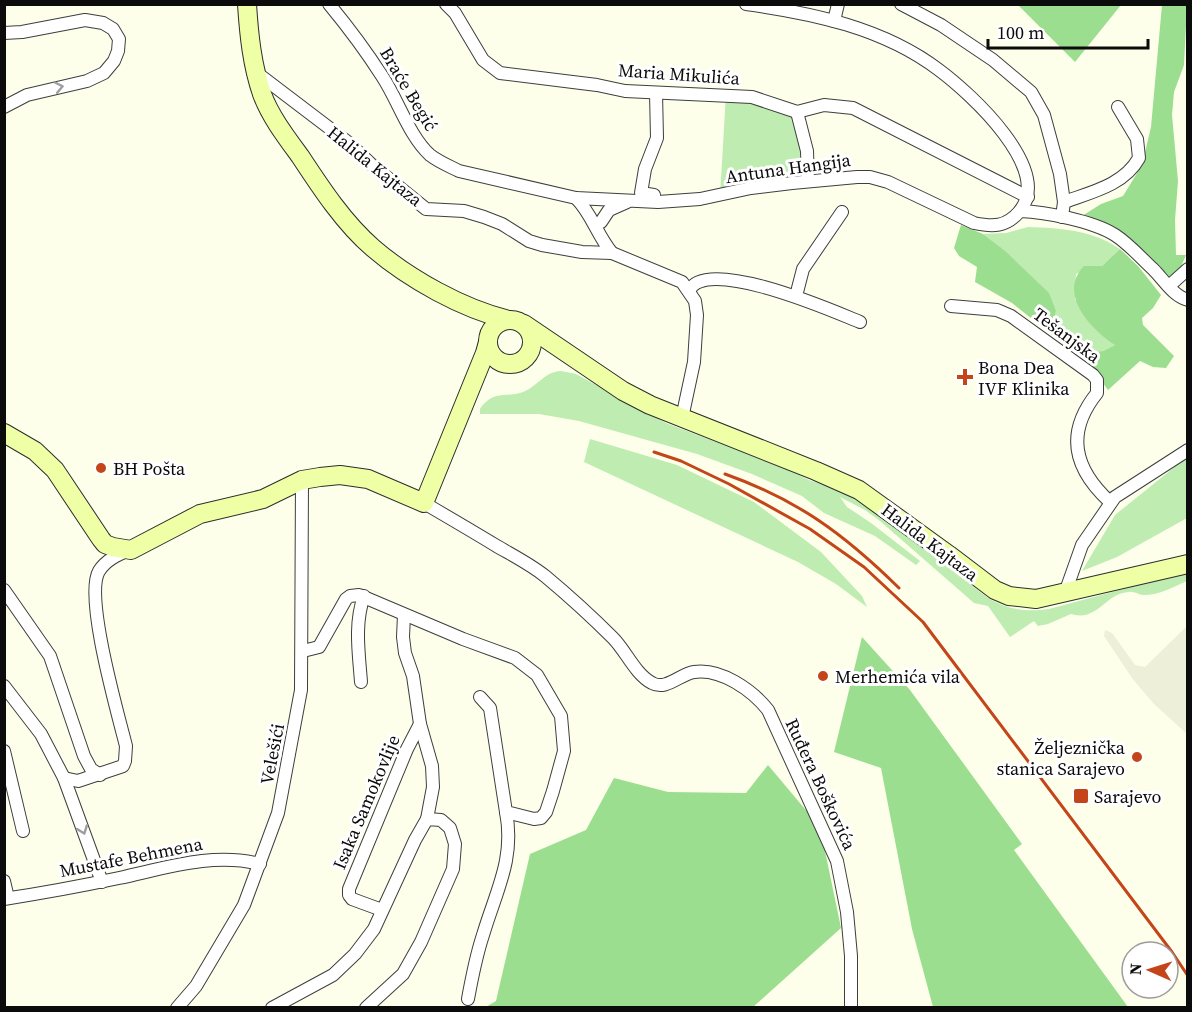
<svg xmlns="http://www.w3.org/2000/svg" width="1192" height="1012" font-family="'Source Serif 4',serif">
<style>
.green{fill:#beecb1}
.forest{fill:#9bde8f}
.plaza{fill:#eeefd9}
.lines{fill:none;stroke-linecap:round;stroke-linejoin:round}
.street-casing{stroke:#3e3e3e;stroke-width:14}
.secondary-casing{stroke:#2d2d2d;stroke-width:20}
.street{stroke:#fff;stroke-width:12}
.secondary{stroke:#eeffa5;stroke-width:18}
.rail{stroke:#c5451a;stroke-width:3}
.oneway{stroke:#9d9d9d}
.poi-dot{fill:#c5451a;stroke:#fff;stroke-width:2}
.labels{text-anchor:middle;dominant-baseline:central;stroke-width:6;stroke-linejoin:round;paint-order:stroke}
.street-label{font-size:18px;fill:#0b0b0b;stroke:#fff}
.poi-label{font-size:18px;fill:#0b0b0b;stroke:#fff;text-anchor:start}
</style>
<rect width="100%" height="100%" fill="#fdffea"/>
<!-- green -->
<g class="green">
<path d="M726 94 797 112 807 184 720 196Z"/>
<path d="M1028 227C1060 228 1093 230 1120 249L1102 266 1093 267 1076 274 1075 299 1115 345 1103 351 1093 352 1087 361 1051 334 1056 311 1003 249 983 234 1006 233Z"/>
<path d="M561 371 576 374 666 423 787 469 809 480 844 492 866 504 988 598C1008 610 1026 612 1049 609L1187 572V581C1173 587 1160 595 1143 595 1139 595 1134 591 1129 592 1105 593 1098 622 1071 614L1048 624 1038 626 1034 621 1010 637 988 606 974 603 880 521 865 510 840 497 847 507 871 523 920 561 916 565 875 536 824 513 802 496 752 474 697 454 579 421 539 414H480V409C493 390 505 398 523 392 538 386 544 372 561 371Z"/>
<path d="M590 439 677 465 754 502 821 552 862 596 867 607 836 584 798 562 584 462Z"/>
<path d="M1187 457V518L1117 557 1082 571 1115 515Z"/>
</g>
<!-- forest -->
<g class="forest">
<path d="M1018 5H1121L1075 62Z"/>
<path d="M1162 5H1187L1184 65 1174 92 1172 115 1178 181 1175 220 1176 255H1186L1180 269 1168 277 1082 216 1101 204 1123 196 1142 165 1151 127Z"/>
<path d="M961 225 983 234 1003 249 1049 293 1056 311 1051 334 1012 303 975 282 977 267 959 256 954 248Z"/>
<path d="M1120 249 1138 266 1161 295 1153 308 1142 318 1143 325 1174 356 1166 368 1153 367 1140 361 1108 390 1087 361 1093 352 1103 351 1115 345C1091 329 1057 294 1084 266H1102Z"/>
<path d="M862 637 910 690 1022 844 1014 850 1128 1007H933L912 929 881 768 834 752Z"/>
<path d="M768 765 820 827 841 928 753 1007 484 1008 496 1001 530 854 586 830 614 778 668 792 746 793Z"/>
</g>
<!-- plaza -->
<path class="plaza" d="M1187 626V734L1153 703 1132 678 1104 636 1105 630 1112 633 1135 665 1145 667Z"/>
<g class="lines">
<!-- street casing -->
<g class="street-casing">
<g id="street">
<path d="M329 4C348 27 366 51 382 76 398 100 409 136 430 155 439 162 449 166 459 171L576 198 658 202 700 199 751 188 792 183 857 177H870L888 182 974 223C993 227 1006 227 1019 212 1055 170 970 93 939 70 884 28 812 13 746 4"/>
<path d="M446 4 455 13 483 60 500 73 597 85 625 91 752 97 797 112 824 105 853 108 1028 197"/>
<path d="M901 4 941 25 993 60 1031 92 1044 115 1060 174 1064 202 1062 217"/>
<path d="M834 21 838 4"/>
<path d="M4 33 22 32 85 20 103 23 113 29 119 39 118 51 114 61 104 73 87 81 27 95 4 107"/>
<path d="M257 73 349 143 373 166 426 209 464 211 484 217 502 224 529 241 542 245 582 252 612 253 682 282 695 301 697 315 694 362 682 418"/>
<path d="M797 112 807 151 808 181"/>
<path d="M654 195 641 193 645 169 657 138 656 93"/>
<path d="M576 198C592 214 597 235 612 253"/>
<path d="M1064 202C1092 192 1124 185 1139 158L1137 139 1118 107"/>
<path d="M1020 211C1046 212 1093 221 1115 235 1129 244 1141 258 1153 269 1164 280 1173 296 1188 300"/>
<path d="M601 222 609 210 627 202"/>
<path d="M1169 286 1188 269"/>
<path d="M689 291C705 255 833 311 860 322"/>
<path d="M796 296 803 269 842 212"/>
<path d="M951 306 997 310 1011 316 1093 375 1097 380V393C1065 433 1074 469 1110 502"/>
<path d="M424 503C448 517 472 531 495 545 512 555 530 564 545 576 569 596 592 617 613 638 626 651 635 674 652 683 666 691 680 674 694 672 721 668 752 690 768 710L837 861 847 912 851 956V1008"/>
<path d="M4 590 50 656 84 756 91 769 100 775"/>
<path d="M1065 593 1082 545 1115 497 1188 450"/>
<path d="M404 615 403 637 405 653 413 676 420 724 432 766 433 787 427 819"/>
<path d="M303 651 319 647 346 599 350 596 359 595 463 639 515 658 537 675 561 716 564 751 553 791 546 812 541 818 534 819 506 812 490 708 480 697"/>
<path d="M361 682C359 654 354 624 364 596"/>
<path d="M4 686 41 734 64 778 102 882"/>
<path d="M4 751 23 831"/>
<path d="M64 778 78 781 123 766 125 761 126 746C118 714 84 596 99 571 106 560 117 555 129 550"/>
<path d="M4 881 8 898"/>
<path d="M4 899C43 893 81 886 119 878 166 868 213 852 260 864"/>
<path d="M382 910 352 899 349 895V889L407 749 420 724"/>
<path d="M468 999C472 977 476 956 483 935 496 891 515 859 506 812"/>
<path d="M177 1008 196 986 244 905 278 813 301 690 302 480"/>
<path d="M272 1008 333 975 355 954 374 929 415 840 427 819 441 820 450 828 455 844 453 869 421 942 403 974 366 1008"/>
</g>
</g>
<!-- secondary casing -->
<g class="secondary-casing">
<g id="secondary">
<path d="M247 4C249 35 252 65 262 94 270 116 286 137 300 156 321 188 344 223 373 248 409 279 463 309 509 320"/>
<circle cx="510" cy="342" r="22"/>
<path d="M524 324 623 391 650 405 816 471 859 490 949 555 995 590 1009 596 1036 599 1188 564"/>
<path d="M4 433 35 451 55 470 101 539 105 544 113 547 131 550 200 514 263 499 302 480 320 477 340 475 368 479 424 503 485 353 488 342"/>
</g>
</g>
<!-- street -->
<use href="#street" class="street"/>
<!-- secondary -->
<use href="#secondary" class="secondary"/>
<!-- rail -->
<g class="rail">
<path d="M654 452 681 461 729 484 810 529 864 567 923 622 1172 952 1188 976"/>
<path d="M725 474C798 500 844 534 899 588"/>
</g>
</g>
<!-- one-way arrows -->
<defs><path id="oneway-chevron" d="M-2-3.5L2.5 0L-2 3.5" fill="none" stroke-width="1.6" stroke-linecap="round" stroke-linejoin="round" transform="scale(1.5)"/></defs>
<g class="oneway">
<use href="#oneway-chevron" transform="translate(59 87) rotate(-12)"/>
<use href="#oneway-chevron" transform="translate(83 830) rotate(70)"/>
</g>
<!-- markers -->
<g class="poi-dot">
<path d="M962 368h6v6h6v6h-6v6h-6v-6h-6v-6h6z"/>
<circle cx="101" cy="468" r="6"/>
<circle cx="823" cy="676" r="6"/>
<circle cx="1137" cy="757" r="6"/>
<rect x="1073" y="788" width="16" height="16" rx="3"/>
</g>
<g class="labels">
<!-- street labels -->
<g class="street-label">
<text transform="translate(679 74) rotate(4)">Maria Mikulića</text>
<text transform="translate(409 89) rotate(59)">Braće Begić</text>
<text transform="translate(375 166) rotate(39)">Halida Kajtaza</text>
<text transform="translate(788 168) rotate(-8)">Antuna Hangija</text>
<text transform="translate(1067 335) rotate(37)">Tešanjska</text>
<text transform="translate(930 542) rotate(37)">Halida Kajtaza</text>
<text transform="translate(272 754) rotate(-79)">Velešići</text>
<text transform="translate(821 784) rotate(65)">Ruđera Boškovića</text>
<text transform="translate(366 802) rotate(-67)">Isaka Samokovlije</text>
<text transform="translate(131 857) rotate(-11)">Mustafe Behmena</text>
</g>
<!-- poi labels -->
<g class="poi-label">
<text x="978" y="367">Bona Dea<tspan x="978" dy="21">IVF Klinika</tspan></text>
<text x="113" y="468">BH Pošta</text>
<text x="835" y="676">Merhemića vila</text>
<text x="1125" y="747" text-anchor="end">Željeznička<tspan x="1125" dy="21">stanica Sarajevo</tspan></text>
<text x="1094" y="796">Sarajevo</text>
</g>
</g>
<!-- border -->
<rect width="1192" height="1012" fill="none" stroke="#0b0b0b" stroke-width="12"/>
<!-- north arrow -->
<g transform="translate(1150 970) rotate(273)"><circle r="28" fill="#ffffff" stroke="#9d9d9d" stroke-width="1.5"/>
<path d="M0-4.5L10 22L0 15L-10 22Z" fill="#c5451a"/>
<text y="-9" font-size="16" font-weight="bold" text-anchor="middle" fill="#0b0b0b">N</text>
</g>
<!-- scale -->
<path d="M988 39v9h160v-9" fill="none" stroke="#0b0b0b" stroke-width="3"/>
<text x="997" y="39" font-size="18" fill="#0b0b0b" stroke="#ffffff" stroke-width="4.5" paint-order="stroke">100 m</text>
</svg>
